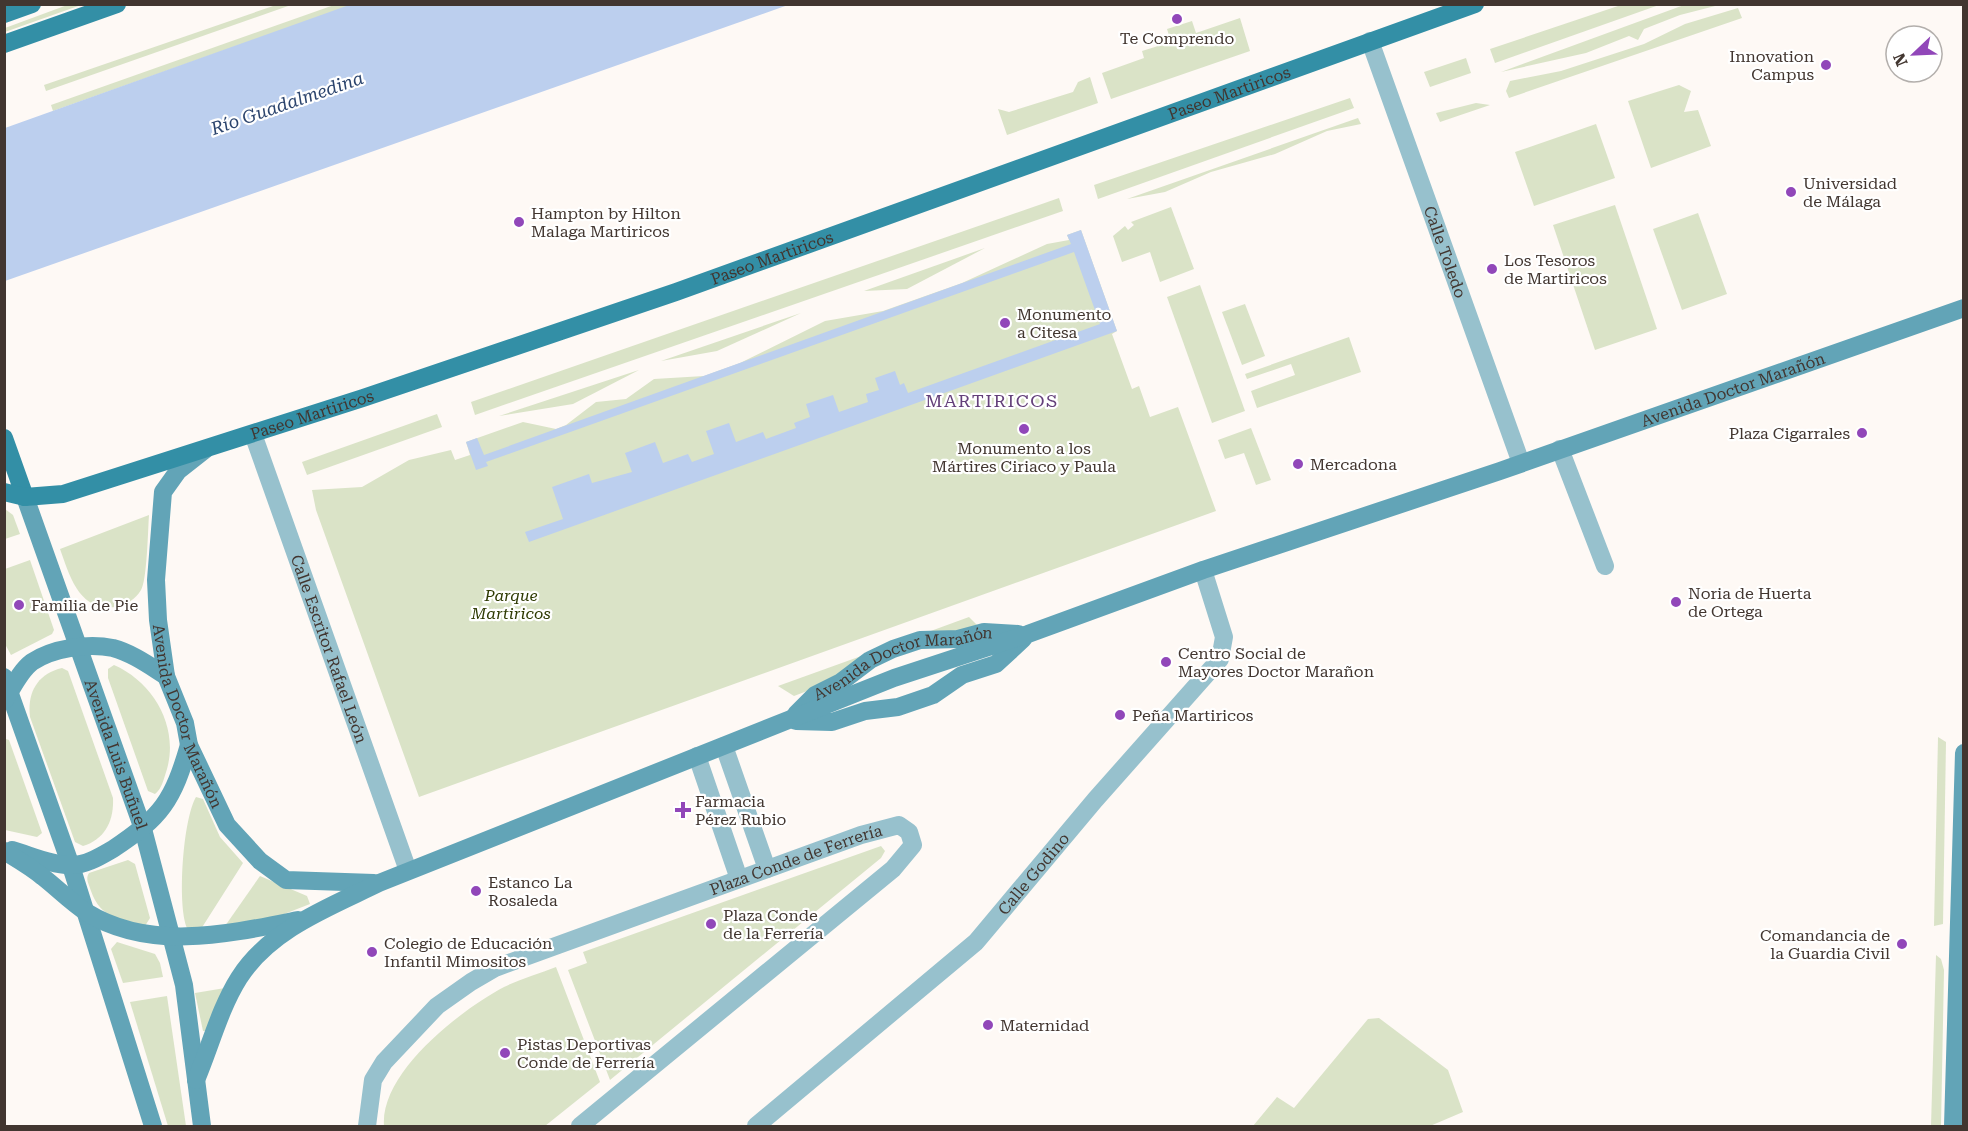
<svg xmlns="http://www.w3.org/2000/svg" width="1968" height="1131" font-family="'Roboto Serif',serif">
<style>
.green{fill:#dae3c7}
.water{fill:#bccfee}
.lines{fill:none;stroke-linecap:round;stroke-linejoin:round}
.minor{stroke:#97c1cd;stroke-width:18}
.secondary{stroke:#62a4b7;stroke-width:18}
.primary{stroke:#338fa6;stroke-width:18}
.poi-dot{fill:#9147b9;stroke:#fff;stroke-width:2}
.labels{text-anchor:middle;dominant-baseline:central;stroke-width:4.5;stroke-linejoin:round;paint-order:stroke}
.poi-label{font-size:16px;fill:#423630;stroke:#fff;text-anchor:start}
.street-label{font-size:16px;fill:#423630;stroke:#fff}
.park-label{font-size:16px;font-style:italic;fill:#2e3a02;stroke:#fff}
.water-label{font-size:18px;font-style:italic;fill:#2b446d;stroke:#fff}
.neighbourhood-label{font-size:18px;letter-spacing:1.5px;fill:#64407a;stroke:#fff}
</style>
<rect width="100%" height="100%" fill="#fef9f5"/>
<!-- green -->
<g class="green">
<path d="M70 4 81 5 5 32V28Z"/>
<path d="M276 5H291L46 91 44 85Z"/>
<path d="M334 5H352L53 111 51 105Z"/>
<path d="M1621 5H1659L1495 63 1490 49Z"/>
<path d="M1684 5H1719L1680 15 1644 29 1638 40 1629 36 1586 53 1501 72Z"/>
<path d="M1738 8 1742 18 1509 98 1506 91 1510 81 1561 71 1644 44 1685 24Z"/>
<path d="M1240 18 1250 51 1111 99 1102 73 1144 58 1142 51 1171 42 1167 29 1192 21 1196 33Z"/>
<path d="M1466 58 1471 73 1430 87 1424 72Z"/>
<path d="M1090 77 1098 103 1007 135 998 109 1009 112 1073 92 1078 82Z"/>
<path d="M1679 85 1691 91 1684 112 1698 110 1711 146 1651 168 1628 101Z"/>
<path d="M1350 98 1354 108 1098 199 1094 185Z"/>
<path d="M1476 103 1490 105 1440 122 1436 113Z"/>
<path d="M1358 118 1361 124 1327 131 1275 154 1211 172 1165 192 1127 199Z"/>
<path d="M1596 124 1615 178 1534 206 1515 152Z"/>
<path d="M1059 198 1063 211 475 415 471 402Z"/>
<path d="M1615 205 1657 329 1595 350 1553 225Z"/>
<path d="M1171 207 1194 269 1160 282 1150 252 1122 262 1113 236 1125 226 1128 230 1134 225 1131 222Z"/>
<path d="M1698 213 1727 294 1682 310 1653 229Z"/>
<path d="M1081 230 1117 331 1112 334 1132 389 1139 386 1150 417 1178 407 1216 511 419 797 316 510 312 490 362 487 409 460 451 450 455 460 470 455 466 442 523 422 556 429 566 425 596 402 626 399 654 379 704 376 740 363 825 321 883 311 962 283 1047 244 1069 240 1067 235Z"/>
<path d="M985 248 907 289 864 291Z"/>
<path d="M1200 285 1245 411 1212 423 1167 297Z"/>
<path d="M1245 304 1265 356 1242 365 1222 312Z"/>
<path d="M801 313 717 351 661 361Z"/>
<path d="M1349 337 1361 372 1257 408 1251 391 1295 375 1291 364 1247 379 1245 374Z"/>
<path d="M639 370 573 404 499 416Z"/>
<path d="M437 414 442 427 307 475 302 462Z"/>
<path d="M1251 428 1271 480 1256 485 1244 453 1225 459 1218 440Z"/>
<path d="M5 509 13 515 20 534 5 539Z"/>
<path d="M149 515C148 529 147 581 141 590 136 599 125 606 115 607 79 611 70 577 60 549Z"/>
<path d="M30 560 54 630 52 634 11 655 5 644V569Z"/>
<path d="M969 617 979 627 956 633 928 632Z"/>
<path d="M864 655 831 682 794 696 778 686Z"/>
<path d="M114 665C153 682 179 726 167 769 164 778 162 789 155 794L148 791 108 678V669Z"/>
<path d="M62 668 68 671 113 798C114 821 105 839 83 846L75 842 30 717C27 693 37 674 62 668Z"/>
<path d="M1938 737 1946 742 1943 924 1934 926Z"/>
<path d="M6 739 9 740 42 833 37 837 5 830Z"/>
<path d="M196 797 203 799 220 837 243 863 201 929 187 928C177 904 183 819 196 797Z"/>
<path d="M881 846 885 851 881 858 610 1080 568 970 587 963 583 952Z"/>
<path d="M128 860 135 864 150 918 145 926C119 918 101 919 91 891 89 884 85 879 89 873Z"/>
<path d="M260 876 307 896 310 904 274 918 225 926Z"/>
<path d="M117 942 155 954 160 963 163 977 123 983 111 949Z"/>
<path d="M1936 955 1941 959 1944 970 1941 1126H1931Z"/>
<path d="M556 967 600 1082 545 1126H384C380 1072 461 1010 504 987 520 979 539 974 556 967Z"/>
<path d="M225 988 206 1031H203L195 993Z"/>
<path d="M167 996 186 1126H168L130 1002Z"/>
<path d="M1379 1018 1448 1070 1463 1112 1430 1126H1253L1277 1097 1294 1108 1368 1019Z"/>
</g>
<!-- water -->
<g class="water">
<path d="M352 4 788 5 5 281V128Z"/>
<path d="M1081 230 1117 331 529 542 525 532 563 519 552 487 589 474 592 483 632 472 625 453 655 442 663 463 688 454 692 462 714 454 706 431 729 423 736 442 763 432 766 439 796 428 794 423 810 417 806 404 833 395 839 412 868 402 866 394 879 390 875 378 895 371 900 385 904 383 908 393 1100 324 1074 252 486 462 488 466 476 470 466 442 477 438 484 455 1071 244 1067 235Z"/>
</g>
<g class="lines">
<!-- minor -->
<g class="minor">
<path id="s1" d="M1370 41 1521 463"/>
<path id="s2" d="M253 434 406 865"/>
<path d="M1560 449 1605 566"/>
<path d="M724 746 767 869"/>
<path d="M697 756 739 879"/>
<path id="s3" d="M367 1126 373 1080 384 1062 437 1006 471 982 495 968 861 835 899 825 909 832 913 845 893 869 580 1126"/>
<path id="s4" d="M756 1126 976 942 1095 800 1220 659 1224 637 1203 570"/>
</g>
<!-- secondary -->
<g class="secondary">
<path id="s5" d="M206 449 178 471 163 492 156 580 158 620 166 676 185 723 189 745 227 825 260 861 286 880 374 883"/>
<path id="s6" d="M25 497 143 829 184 985 202 1126"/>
<path d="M4 677 71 866 153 1126"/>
<path d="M5 700C13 687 20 671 32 662 53 648 88 643 113 648 132 653 150 666 166 676"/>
<path id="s7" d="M796 714 815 695 841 682 870 660 893 649 920 640 958 639 984 632 1018 634"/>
<path d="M796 721 832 722 865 711 898 707 933 695 962 675 996 664 1023 639"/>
<path d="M12 850C30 855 51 865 70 865 85 866 101 856 113 849 162 817 173 800 189 745"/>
<path d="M4 851C17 859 31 867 43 877 57 888 71 902 86 912 150 952 229 934 298 920"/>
<path id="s8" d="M196 1080C210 1047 220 1008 239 978 270 929 330 907 379 883L894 678 1028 634 1203 570 1500 471 1964 308"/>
<path d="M1953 1126 1964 753"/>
</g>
<!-- primary -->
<g class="primary">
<path d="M4 14 32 4"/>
<path d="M4 44 117 4"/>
<path d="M4 438 25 497"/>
<path id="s9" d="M4 492 25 497 63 494 363 398 676 292 1475 4"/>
</g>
</g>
<!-- markers -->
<g class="poi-dot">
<circle cx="1177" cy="19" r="6"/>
<circle cx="1826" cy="65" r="6"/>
<circle cx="1791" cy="192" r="6"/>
<circle cx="519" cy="222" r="6"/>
<circle cx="1492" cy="269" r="6"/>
<circle cx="1005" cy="323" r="6"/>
<circle cx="1024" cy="429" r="6"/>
<circle cx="1862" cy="433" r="6"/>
<circle cx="1298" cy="464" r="6"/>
<circle cx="1676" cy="602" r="6"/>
<circle cx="19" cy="605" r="6"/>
<circle cx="1166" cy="662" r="6"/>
<circle cx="1120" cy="715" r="6"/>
<path d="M680 801h6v6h6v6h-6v6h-6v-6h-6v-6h6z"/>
<circle cx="476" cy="891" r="6"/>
<circle cx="711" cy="924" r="6"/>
<circle cx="1902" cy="944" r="6"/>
<circle cx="372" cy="952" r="6"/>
<circle cx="988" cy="1025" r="6"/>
<circle cx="505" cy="1053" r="6"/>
</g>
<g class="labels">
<!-- poi labels -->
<g class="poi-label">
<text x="1177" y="38" text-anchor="middle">Te Comprendo</text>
<text x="1814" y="56" text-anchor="end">Innovation<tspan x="1814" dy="18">Campus</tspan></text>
<text x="1803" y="183">Universidad<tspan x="1803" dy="18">de Málaga</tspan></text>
<text x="531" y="213">Hampton by Hilton<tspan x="531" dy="18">Malaga Martiricos</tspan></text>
<text x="1504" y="260">Los Tesoros<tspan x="1504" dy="18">de Martiricos</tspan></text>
<text x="1017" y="314">Monumento<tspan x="1017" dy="18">a Citesa</tspan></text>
<text x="1850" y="433" text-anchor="end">Plaza Cigarrales</text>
<text x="1024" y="448" text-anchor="middle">Monumento a los<tspan x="1024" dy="18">Mártires Ciriaco y Paula</tspan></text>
<text x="1310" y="464">Mercadona</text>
<text x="1688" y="593">Noria de Huerta<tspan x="1688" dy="18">de Ortega</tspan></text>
<text x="31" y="605">Familia de Pie</text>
<text x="1178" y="653">Centro Social de<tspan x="1178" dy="18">Mayores Doctor Marañon</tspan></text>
<text x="1132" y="715">Peña Martiricos</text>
<text x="695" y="801">Farmacia<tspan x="695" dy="18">Pérez Rubio</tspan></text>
<text x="488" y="882">Estanco La<tspan x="488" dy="18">Rosaleda</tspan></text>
<text x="723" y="915">Plaza Conde<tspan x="723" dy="18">de la Ferrería</tspan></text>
<text x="1890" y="935" text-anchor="end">Comandancia de<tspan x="1890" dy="18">la Guardia Civil</tspan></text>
<text x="384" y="943">Colegio de Educación<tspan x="384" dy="18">Infantil Mimositos</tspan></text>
<text x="1000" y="1025">Maternidad</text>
<text x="517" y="1044">Pistas Deportivas<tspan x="517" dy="18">Conde de Ferrería</tspan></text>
</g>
<!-- street labels -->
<g class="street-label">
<text stroke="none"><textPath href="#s9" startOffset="1293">Paseo Martiricos</textPath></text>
<text stroke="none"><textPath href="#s1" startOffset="224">Calle Toledo</textPath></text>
<text stroke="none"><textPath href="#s9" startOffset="807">Paseo Martiricos</textPath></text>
<text stroke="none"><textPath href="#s8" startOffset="1724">Avenida Doctor Marañón</textPath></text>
<text stroke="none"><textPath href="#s9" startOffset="321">Paseo Martiricos</textPath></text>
<text stroke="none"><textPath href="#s2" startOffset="228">Calle Escritor Rafael León</textPath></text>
<text stroke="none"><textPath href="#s7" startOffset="123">Avenida Doctor Marañón</textPath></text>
<text stroke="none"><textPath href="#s5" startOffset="291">Avenida Doctor Marañón</textPath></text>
<text stroke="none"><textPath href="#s6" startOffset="273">Avenida Luis Buñuel</textPath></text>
<text stroke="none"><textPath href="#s3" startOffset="534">Plaza Conde de Ferrería</textPath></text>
<text stroke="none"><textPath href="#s4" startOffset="376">Calle Godino</textPath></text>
</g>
<!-- park labels -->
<g class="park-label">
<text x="511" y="595">Parque<tspan x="511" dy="18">Martiricos</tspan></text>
</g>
<!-- water labels -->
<g class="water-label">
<text transform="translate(287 103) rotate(-19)">Río Guadalmedina</text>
</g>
<!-- neighbourhood labels -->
<g class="neighbourhood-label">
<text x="992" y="400">MARTIRICOS</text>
</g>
</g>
<!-- border -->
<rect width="1968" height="1131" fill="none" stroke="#423630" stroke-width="12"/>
<!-- north arrow -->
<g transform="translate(1914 54) rotate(247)"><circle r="28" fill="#ffffff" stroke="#b3afac" stroke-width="1.5"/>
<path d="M0-4.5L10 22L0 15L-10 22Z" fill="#9147b9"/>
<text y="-9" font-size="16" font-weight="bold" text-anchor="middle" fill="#423630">N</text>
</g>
</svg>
